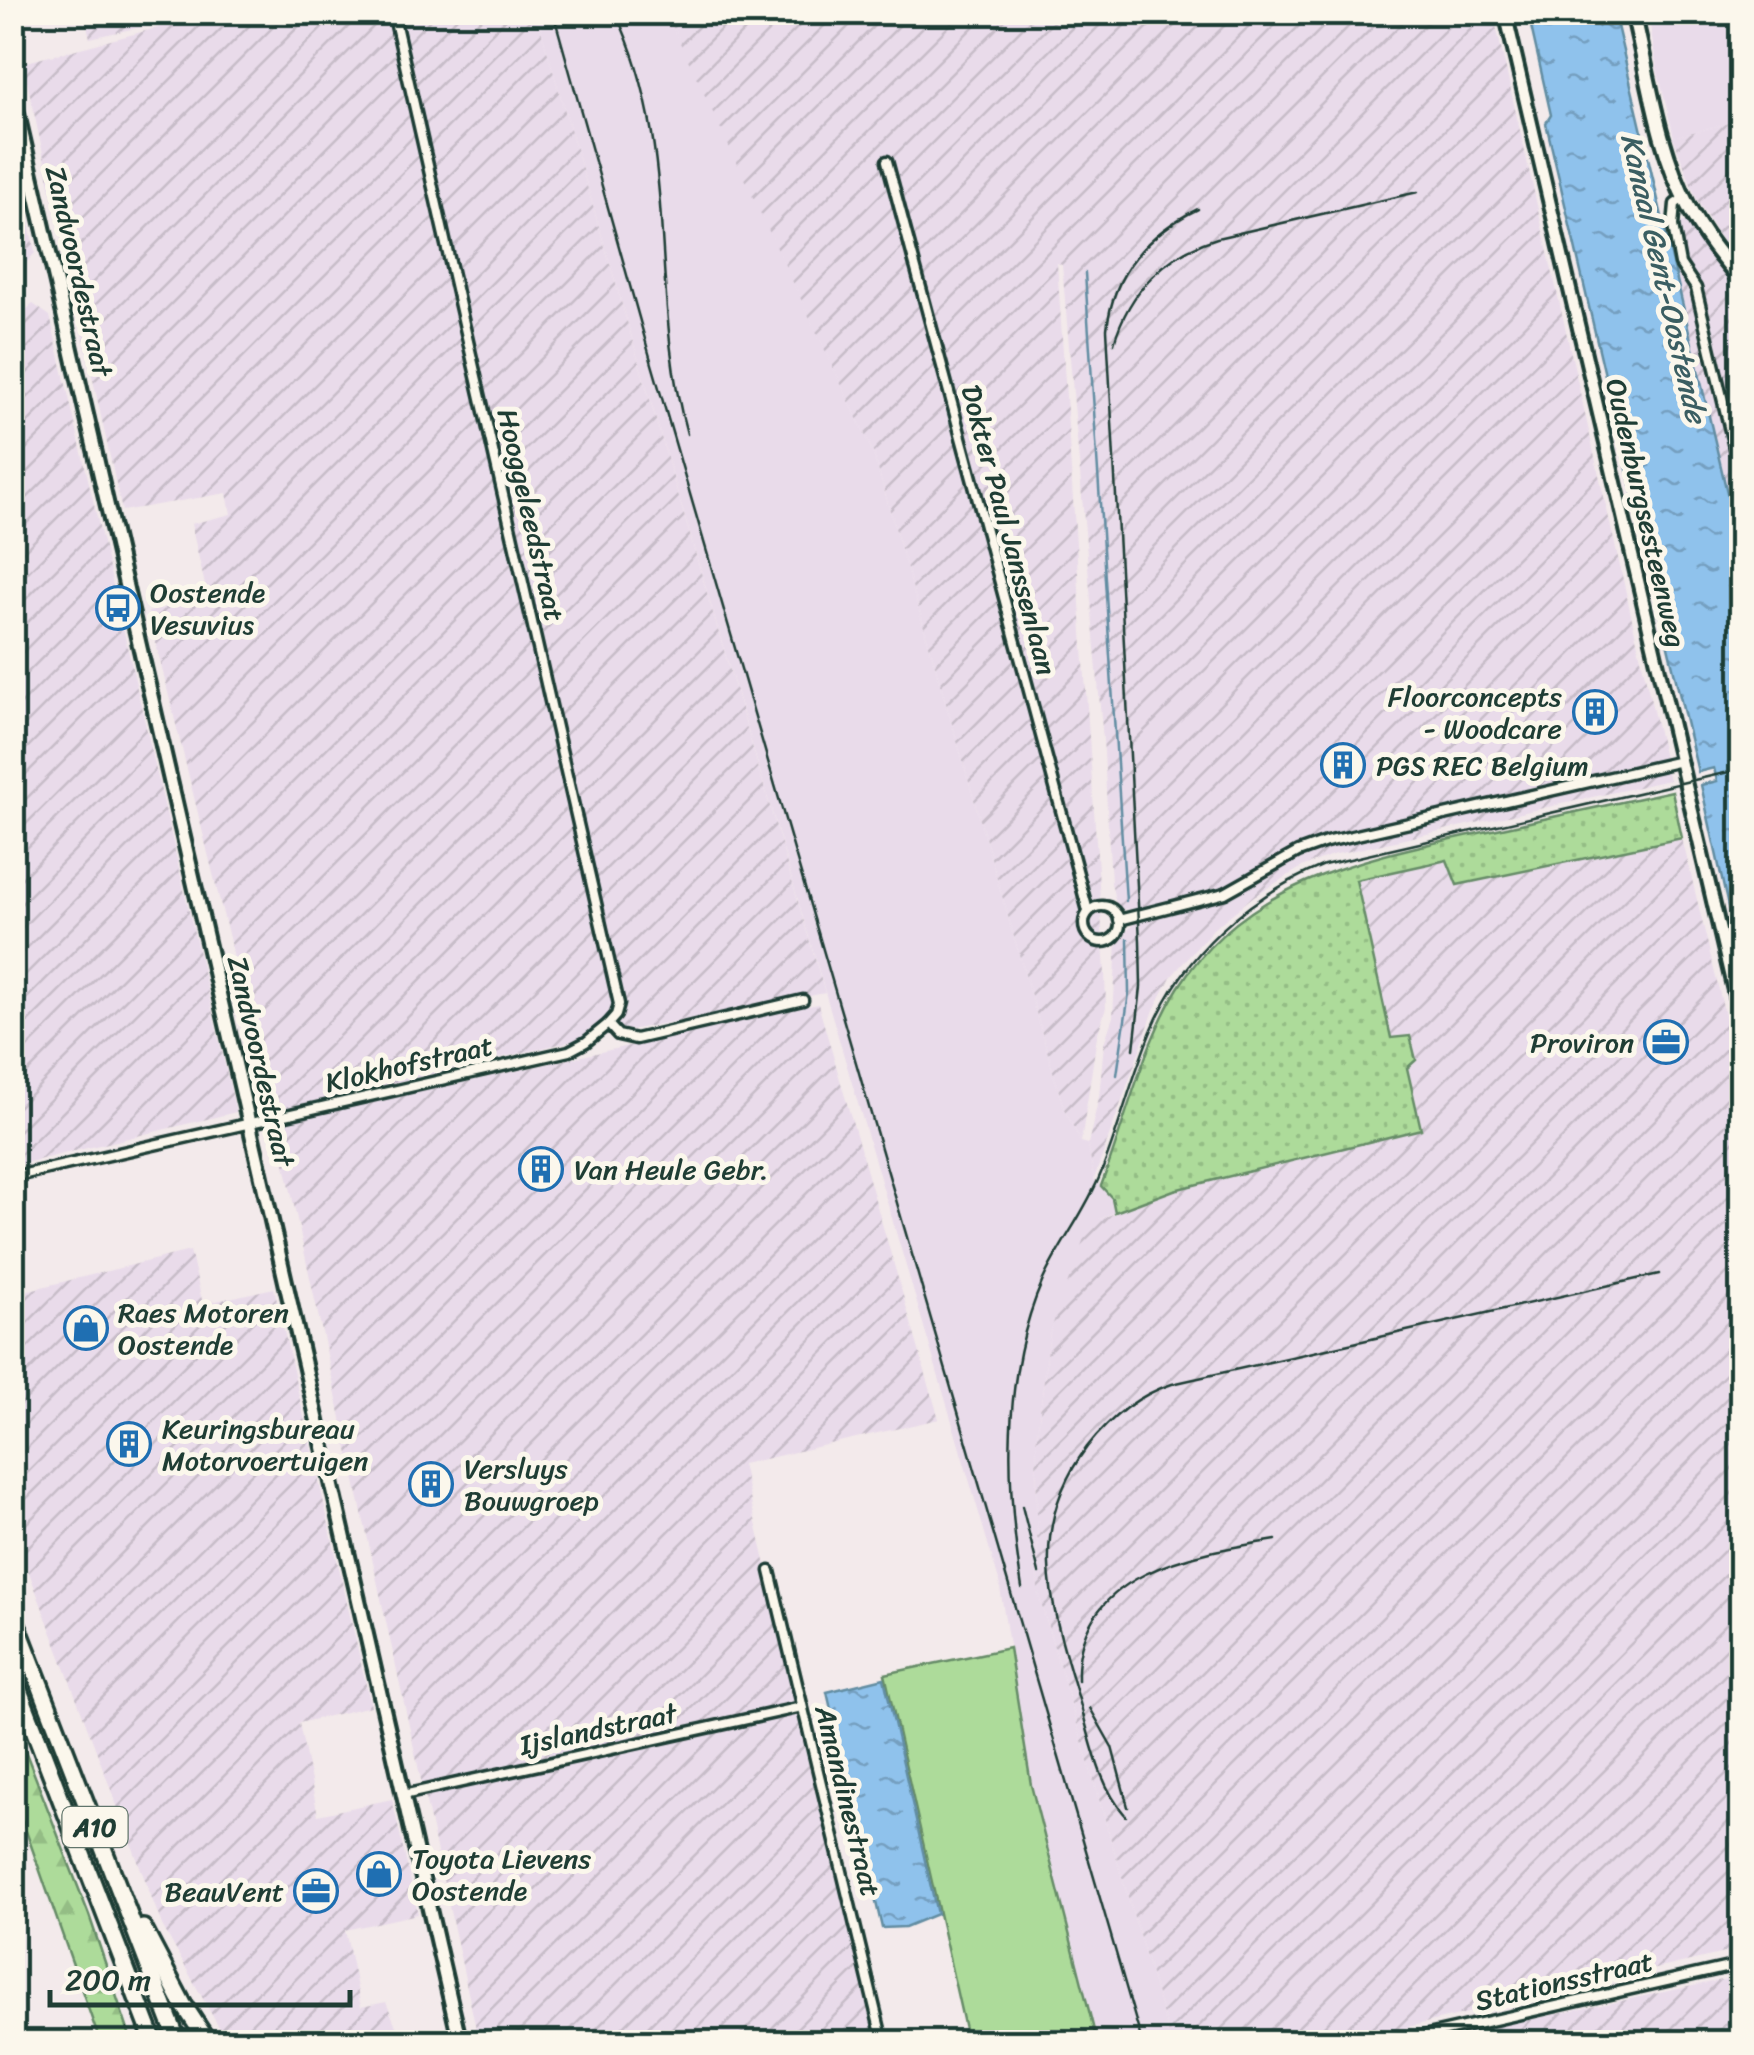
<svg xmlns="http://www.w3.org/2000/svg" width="1754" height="2055" font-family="Sriracha,sans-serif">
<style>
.built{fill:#e9dbea}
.industrial{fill:url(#industrial-furrows)}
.grass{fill:url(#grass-dots);stroke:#668c67;stroke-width:2.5}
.forest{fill:url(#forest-firs);stroke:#668c67;stroke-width:2.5}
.pitch{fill:#addb9a;stroke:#668c67;stroke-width:2.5}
.water{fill:url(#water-ripples);stroke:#628da2;stroke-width:2.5}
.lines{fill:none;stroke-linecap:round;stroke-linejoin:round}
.stream{stroke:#628da2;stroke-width:2.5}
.minor-casing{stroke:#1f3d34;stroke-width:15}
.tertiary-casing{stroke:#1f3d34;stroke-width:18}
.secondary-casing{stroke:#1f3d34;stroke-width:19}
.primary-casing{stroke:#1f3d34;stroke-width:20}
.motorway-casing{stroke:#1f3d34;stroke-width:22}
.minor{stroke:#fbf7ec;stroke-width:8}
.tertiary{stroke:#fbf7ec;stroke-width:10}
.secondary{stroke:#fbf7ec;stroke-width:11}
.primary{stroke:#fbf7ec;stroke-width:12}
.motorway{stroke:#fbf7ec;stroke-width:15}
.rail{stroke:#1f3d34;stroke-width:2.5}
.labels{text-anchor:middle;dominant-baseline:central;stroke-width:10;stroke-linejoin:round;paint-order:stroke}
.shield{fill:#fbf7ec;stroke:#61756b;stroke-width:2.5}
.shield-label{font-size:25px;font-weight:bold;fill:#1f3d34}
.street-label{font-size:28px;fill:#1f3d34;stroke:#fbf7ec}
.poi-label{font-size:28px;fill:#1f3d34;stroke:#fbf7ec;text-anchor:start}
.water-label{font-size:30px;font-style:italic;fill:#3b5e62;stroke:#fbf7ec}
</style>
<defs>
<pattern id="industrial-furrows" width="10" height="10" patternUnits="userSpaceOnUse" patternTransform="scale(2.5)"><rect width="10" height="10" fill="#e9dbea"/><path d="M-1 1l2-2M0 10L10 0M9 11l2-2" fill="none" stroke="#c7bdc9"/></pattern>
<pattern id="grass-dots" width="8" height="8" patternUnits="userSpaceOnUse" patternTransform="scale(2.5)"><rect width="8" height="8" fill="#addb9a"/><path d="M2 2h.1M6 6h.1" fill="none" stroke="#94bd85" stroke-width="1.8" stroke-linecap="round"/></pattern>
<pattern id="forest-firs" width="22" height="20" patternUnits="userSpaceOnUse" patternTransform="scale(2.5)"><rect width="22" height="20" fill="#addb9a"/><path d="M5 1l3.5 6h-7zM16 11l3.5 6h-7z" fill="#94bd85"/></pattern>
<pattern id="water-ripples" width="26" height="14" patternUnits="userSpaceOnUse" patternTransform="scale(2.5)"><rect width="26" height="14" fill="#8fc2ec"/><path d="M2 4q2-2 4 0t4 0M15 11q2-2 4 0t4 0" fill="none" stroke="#749fc0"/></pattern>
</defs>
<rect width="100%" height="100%" fill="#f3eaeb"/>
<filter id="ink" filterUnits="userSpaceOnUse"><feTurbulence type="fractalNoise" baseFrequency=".01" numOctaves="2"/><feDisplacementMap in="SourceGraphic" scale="20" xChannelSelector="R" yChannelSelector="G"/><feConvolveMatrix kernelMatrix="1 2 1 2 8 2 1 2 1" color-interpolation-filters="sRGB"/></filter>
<g filter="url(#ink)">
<!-- built -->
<g class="built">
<path d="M536 13H666L692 65 873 452 1064 1109 1081 1142 1088 1144 1094 1179 1112 1198 1115 1212 1100 1219 1050 1332 1036 1443 1038 1593 1171 2042H1097L1031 1785 999 1581Z"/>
<path d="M1648 13H1741V120L1674 137 1657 69Z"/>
</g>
<!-- industrial -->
<g class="industrial">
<path d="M84 13V12L163 13 155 24 90 38Z"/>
<path d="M177 13H536L825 993 577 1040 272 1111 148 612 208 598 191 524 231 514 227 493 122 511 23 63 157 28 168 24Z"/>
<path d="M666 13H1493L1669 780 1332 855 1304 866 1254 896 1213 929 1171 977 1154 1010 1094 1179 1088 1144 1099 1097 1104 1043 1113 1017 1117 940 1136 922 1135 911 1117 908 1111 883 1104 752 1062 265 1057 263 1105 973 1106 1008 1097 1036 1081 1142 1064 1109 873 452Z"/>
<path d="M1741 120H1742L1741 265 1716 232 1697 200 1673 137Z"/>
<path d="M13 145 35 253 13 277H12Z"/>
<path d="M1689 220 1712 256 1741 282V552L1664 229Z"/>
<path d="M33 304 50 316 236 1112 13 1166 12 322Z"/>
<path d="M1682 838 1742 1085 1741 1949 1344 2042H1171L1038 1593 1036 1443 1050 1332 1088 1227 1095 1217 1100 1219 1174 1190 1310 1157 1407 1068 1411 1036 1391 1039 1356 880 1448 860 1457 885Z"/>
<path d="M818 1004 939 1419 742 1464 879 2042H479L276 1124Z"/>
<path d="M190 1251 203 1304 274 1288 371 1706 299 1723 318 1815 392 1799 418 1914 345 1930 361 2007 386 2002 401 2038 445 2028 448 2042H227L162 1925 13 1530V1294Z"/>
<path d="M1741 1976V2042H1422Z"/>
</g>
<!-- grass -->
<path class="grass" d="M1672 791 1682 838 1457 885 1447 860 1356 880 1391 1038 1410 1036 1416 1060 1407 1068 1421 1129 1174 1190 1115 1212 1112 1198 1101 1186C1125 1123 1143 1045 1178 988 1245 881 1365 858 1479 833 1543 819 1607 805 1672 791Z"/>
<!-- forest -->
<path class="forest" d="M12 1717 89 1915 132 2042H100L13 1794Z"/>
<!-- pitch -->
<path class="pitch" d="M1009 1648 1031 1785 1097 2042H968L885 1674Z"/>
<!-- water -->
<g class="water">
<path d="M1528 13H1614L1741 552V965L1701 785 1717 781 1714 768 1698 772 1651 575 1660 572 1647 511 1637 512 1546 123 1551 115Z"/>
<path d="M884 1678 937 1914 905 1927 882 1928 827 1692Z"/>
</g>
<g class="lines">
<!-- stream -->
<g class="stream">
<path d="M1085 273 1126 901"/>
<path d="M1117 1075 1129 993 1128 939"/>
</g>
<!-- minor casing -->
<g class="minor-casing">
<g id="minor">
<path d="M393 12 619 1004 616 1015 608 1024"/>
<path d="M887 161 1088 911"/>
<path d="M1684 198 1675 204 1673 226 1680 264 1696 288 1742 481"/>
<circle cx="1102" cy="924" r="18"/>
<path d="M1119 920 1225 893 1298 852 1326 842 1681 761"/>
<path d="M12 1177 569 1051 586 1042 608 1024 618 1035 636 1039 803 1000"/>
<path d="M770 1571 883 2042"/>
<path d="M403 1795 802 1707"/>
<path d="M1397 2042 1742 1964"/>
</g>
</g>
<!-- tertiary casing -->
<g class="tertiary-casing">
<path id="tertiary" d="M1505 12 1742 1025"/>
</g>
<!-- secondary casing -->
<g class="secondary-casing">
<path id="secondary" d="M12 90 460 2042"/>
</g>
<!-- primary casing -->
<g class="primary-casing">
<path id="primary" d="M1633 12C1649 77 1657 146 1688 206 1702 234 1722 258 1742 282"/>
</g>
<!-- motorway casing -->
<g class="motorway-casing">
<g id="motorway">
<path d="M12 1612 178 2042"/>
<path d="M12 1672 154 2042"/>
<path d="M143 1928 183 2004 208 2042"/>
</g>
</g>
<!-- minor -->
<use href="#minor" class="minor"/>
<!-- tertiary -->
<use href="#tertiary" class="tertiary"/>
<!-- secondary -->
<use href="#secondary" class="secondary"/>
<!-- primary -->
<use href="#primary" class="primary"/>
<!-- motorway -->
<use href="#motorway" class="motorway"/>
<!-- rail -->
<g class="rail">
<path d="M553 12 652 364 1142 2042"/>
<path d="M615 12C681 146 648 295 687 434"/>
<path d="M1114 343C1129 291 1165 254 1217 238L1418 192"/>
<path d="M1134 1049 1141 987 1140 941 1107 329C1113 272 1148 233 1198 209"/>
<path d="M1022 1506 1039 1573"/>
<path d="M1022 1588C1006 1488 1001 1375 1043 1280 1060 1243 1086 1211 1101 1173 1120 1126 1132 1076 1152 1029 1185 952 1247 897 1324 865L1742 769"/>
<path d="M1078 1681C1074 1572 1193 1553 1276 1540"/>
<path d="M1090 1708 1112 1747 1128 1807"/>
<path d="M1126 1816C1099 1786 1091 1741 1080 1703 1053 1611 1023 1533 1087 1447 1109 1419 1138 1395 1172 1384L1659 1274"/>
</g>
</g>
</g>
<!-- icons -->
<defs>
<g id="bus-ring" transform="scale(2.25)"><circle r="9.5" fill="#fbf7ec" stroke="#1f6fb2" stroke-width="1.5"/><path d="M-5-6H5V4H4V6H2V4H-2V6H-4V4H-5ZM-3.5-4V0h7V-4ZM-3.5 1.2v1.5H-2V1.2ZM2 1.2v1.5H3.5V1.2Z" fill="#1f6fb2"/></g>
<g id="building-ring" transform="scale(2.25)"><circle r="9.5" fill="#fbf7ec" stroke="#1f6fb2" stroke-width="1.5"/><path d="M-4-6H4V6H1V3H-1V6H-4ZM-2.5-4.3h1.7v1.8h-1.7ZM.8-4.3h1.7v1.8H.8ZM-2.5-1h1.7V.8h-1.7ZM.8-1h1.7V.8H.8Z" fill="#1f6fb2"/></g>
<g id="office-ring" transform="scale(2.25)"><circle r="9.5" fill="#fbf7ec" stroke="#1f6fb2" stroke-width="1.5"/><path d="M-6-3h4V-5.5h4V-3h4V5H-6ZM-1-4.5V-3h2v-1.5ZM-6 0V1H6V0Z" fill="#1f6fb2"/></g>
<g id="shop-ring" transform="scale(2.25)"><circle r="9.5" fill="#fbf7ec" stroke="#1f6fb2" stroke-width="1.5"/><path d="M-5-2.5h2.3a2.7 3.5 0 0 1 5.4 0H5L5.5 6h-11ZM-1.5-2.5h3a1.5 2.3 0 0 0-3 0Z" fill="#1f6fb2"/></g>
</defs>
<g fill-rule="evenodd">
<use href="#bus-ring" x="118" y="608"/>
<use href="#building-ring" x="1595" y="712"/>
<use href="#building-ring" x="1343" y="765"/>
<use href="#office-ring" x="1666" y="1042"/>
<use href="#building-ring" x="541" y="1169"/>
<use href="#shop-ring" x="86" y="1328"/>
<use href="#building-ring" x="129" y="1444"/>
<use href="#building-ring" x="431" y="1484"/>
<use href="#shop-ring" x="379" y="1874"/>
<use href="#office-ring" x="316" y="1891"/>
</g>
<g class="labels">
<!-- shield labels -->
<rect class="shield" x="62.5" y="1807" width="65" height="40" rx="8"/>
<g class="shield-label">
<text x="95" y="1827">A10</text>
</g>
<!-- street labels -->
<g class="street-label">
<text transform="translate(79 271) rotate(77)">Zandvoordestraat</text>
<text transform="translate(1646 513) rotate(77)">Oudenburgsesteenweg</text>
<text transform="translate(531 515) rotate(77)">Hooggeleedstraat</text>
<text transform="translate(1009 530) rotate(75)">Dokter Paul Janssenlaan</text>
<text transform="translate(261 1061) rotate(77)">Zandvoordestraat</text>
<text transform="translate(409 1064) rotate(-13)">Klokhofstraat</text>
<text transform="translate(598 1729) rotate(-12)">Ijslandstraat</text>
<text transform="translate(848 1801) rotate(76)">Amandinestraat</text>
<text transform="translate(1564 1981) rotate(-13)">Stationsstraat</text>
</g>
<!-- poi labels -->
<g class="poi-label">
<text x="150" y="592">Oostende<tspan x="150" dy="32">Vesuvius</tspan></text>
<text x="1562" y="696" text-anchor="end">Floorconcepts<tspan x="1562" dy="32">- Woodcare</tspan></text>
<text x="1376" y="765">PGS REC Belgium</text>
<text x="1634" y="1042" text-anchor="end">Proviron</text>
<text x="574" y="1169">Van Heule Gebr.</text>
<text x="118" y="1312">Raes Motoren<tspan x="118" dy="32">Oostende</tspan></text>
<text x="162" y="1428">Keuringsbureau<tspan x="162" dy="32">Motorvoertuigen</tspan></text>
<text x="464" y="1468">Versluys<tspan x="464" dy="32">Bouwgroep</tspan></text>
<text x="412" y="1858">Toyota Lievens<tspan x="412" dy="32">Oostende</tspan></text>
<text x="284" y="1891" text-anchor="end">BeauVent</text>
</g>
<!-- water labels -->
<g class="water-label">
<text transform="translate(1664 278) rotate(77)">Kanaal Gent-Oostende</text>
</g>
</g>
<!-- margin -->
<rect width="1754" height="2055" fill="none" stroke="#fbf7ec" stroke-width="50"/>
<rect x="25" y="25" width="1704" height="2005" fill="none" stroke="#1f3d34" stroke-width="4" filter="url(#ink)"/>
<!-- scale -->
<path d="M50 1990v15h300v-15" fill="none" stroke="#1f3d34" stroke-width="5"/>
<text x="65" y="1990" font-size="30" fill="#1f3d34" stroke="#fbf7ec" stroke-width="8" paint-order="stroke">200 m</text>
</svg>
